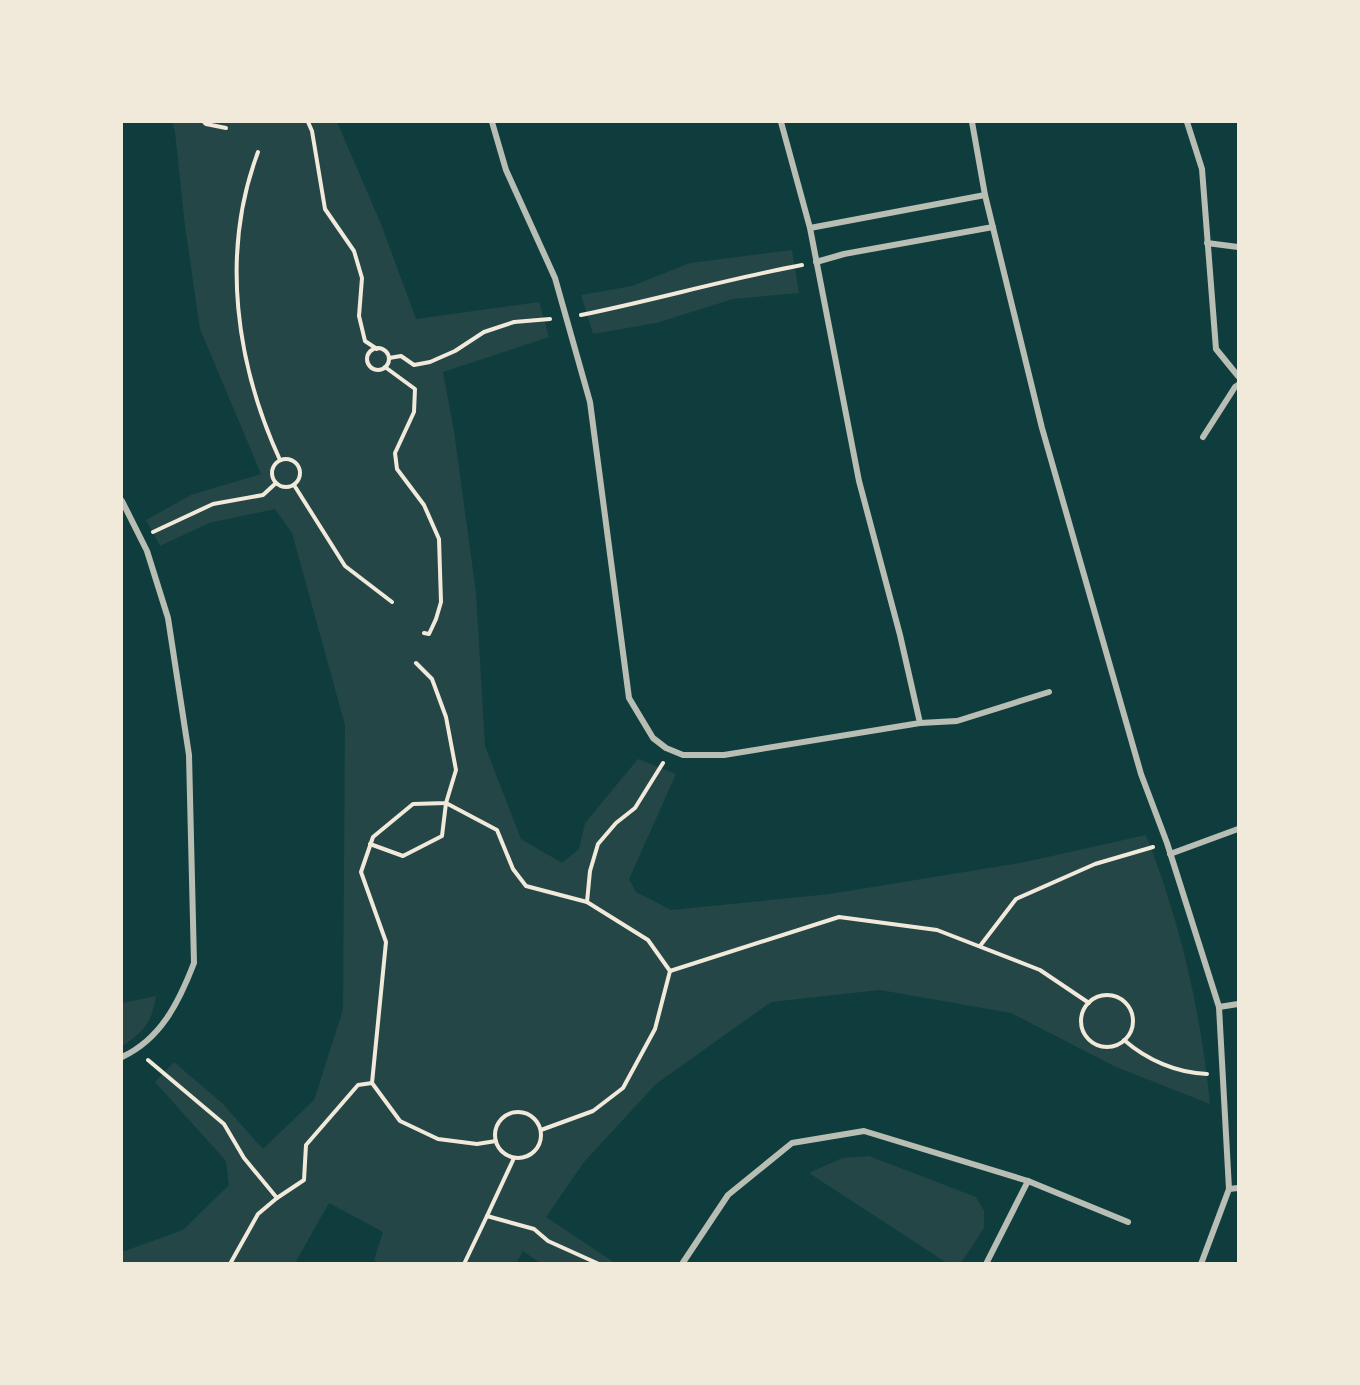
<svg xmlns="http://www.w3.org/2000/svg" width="1360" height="1385" font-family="'PT Serif',serif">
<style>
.green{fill:#244646}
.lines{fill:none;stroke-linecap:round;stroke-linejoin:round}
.path{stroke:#f1e9da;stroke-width:4}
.minor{stroke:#b8beb3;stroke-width:6}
</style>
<rect width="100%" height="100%" fill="#0f3d3e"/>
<!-- green -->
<g class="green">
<path d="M172 122H337L381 224 416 319 539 302 549 337 443 372 454 431 476 593 485 746 521 839 562 863 579 849 585 823 638 759 676 774 629 879 636 892 671 910 830 894 1025 862 1146 835C1180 921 1201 1012 1210 1104L1116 1067 1011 1013 880 990 771 1002 656 1084 584 1162 546 1217 615 1263H540L523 1251 516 1263H379L374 1260 383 1232 329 1203 295 1263H122V1252L183 1230 229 1185 226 1161 155 1082 174 1062 222 1103 263 1149 314 1100 343 1010 345 725 292 533 275 509 209 523 160 546 146 520 191 495 261 474 200 329 185 226 175 132Z"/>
<path d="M792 250 799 293 733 299 656 323 593 334 581 295 632 286 690 263Z"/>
<path d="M156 996C152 1022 144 1032 122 1046V1003Z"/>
<path d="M869 1156 976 1197 984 1211V1228L961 1263H947L809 1173 842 1158Z"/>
</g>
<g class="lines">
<!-- path -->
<g class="path">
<path d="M204 122 206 124 226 128"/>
<path d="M308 122 312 131 325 209 354 251 362 278 359 316 365 341 377 349"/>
<path d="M258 152C220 253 236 364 280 460"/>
<path d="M581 315C655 300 727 279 802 265"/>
<circle cx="378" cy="359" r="11"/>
<path d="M389 358 401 356 414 365 430 362 455 351 484 332 514 322 550 319"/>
<path d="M385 367 415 389 414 412 395 453 397 469 424 505 439 539 441 602 436 619 429 634 424 633"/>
<circle cx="286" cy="473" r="14"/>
<path d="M294 485 345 566 392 602"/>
<path d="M153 532 213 504 263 495 276 483"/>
<path d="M370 844 403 856 442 836 446 803 497 830 513 869 526 886 587 902 648 940 670 971 655 1029 623 1088 593 1111 541 1130"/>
<path d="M587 902 590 871 598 844 616 823 635 808 663 763"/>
<path d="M980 946 1016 899 1095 864 1153 847"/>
<path d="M670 971 839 917 937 930 1040 970 1089 1003"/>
<circle cx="1107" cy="1021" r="26"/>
<path d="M1124 1040C1147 1060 1177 1073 1207 1074"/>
<path d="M148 1060 224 1124 244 1158 277 1198 258 1214 230 1264"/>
<path d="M372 1083 400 1121 438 1139 477 1144 496 1141"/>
<circle cx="518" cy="1135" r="23"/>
<path d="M514 1158 487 1216 534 1229 548 1241 599 1264"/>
<path d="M277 1198 304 1180 306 1145 358 1085 372 1083 386 942 361 872 373 837 413 804 446 803 456 770 446 717 432 679 416 663"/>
<path d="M464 1264 487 1216"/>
</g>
<!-- minor -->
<g class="minor">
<path d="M492 122 506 170 555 278 590 402 629 698 653 738 666 748 683 755H724L920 723 900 635 859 481 810 228 781 122"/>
<path d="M972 122 985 195 1042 428 1141 774 1167 843 1219 1007 1229 1189 1201 1264"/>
<path d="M1187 122 1202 169 1216 349 1238 376"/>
<path d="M810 228 985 195"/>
<path d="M1207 243 1238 247"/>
<path d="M816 262 844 254 993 227"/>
<path d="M1203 437 1235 387 1238 385"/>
<path d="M122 501 147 551 168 618 189 755 194 963C179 1002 161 1039 122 1057"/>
<path d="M920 723 957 721 1049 692"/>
<path d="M1170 854 1238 829"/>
<path d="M1219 1007 1238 1004"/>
<path d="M1229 1189 1238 1188"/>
<path d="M682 1264 728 1195 792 1143 864 1131 1028 1181 1128 1222"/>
<path d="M986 1264 1028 1181"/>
</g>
</g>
<!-- border -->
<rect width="1360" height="1385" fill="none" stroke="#f1e9da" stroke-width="246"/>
</svg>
